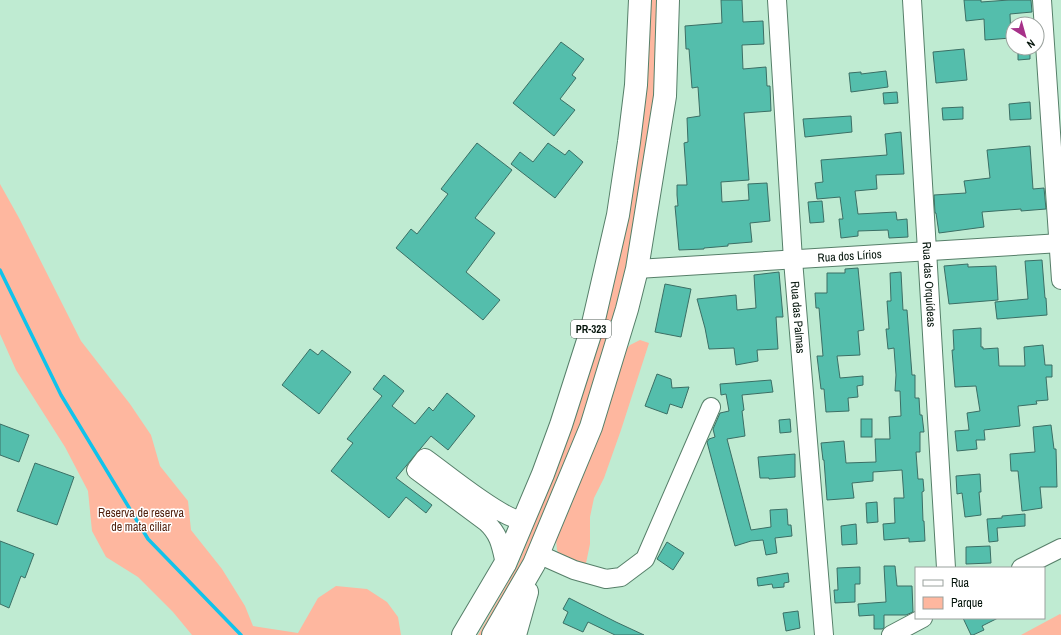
<svg xmlns="http://www.w3.org/2000/svg" width="1061" height="635" font-family="'Archivo Narrow',sans-serif">
<style>
.green{fill:#feb79f}
.lines{fill:none;stroke-linecap:round;stroke-linejoin:round}
.stream{stroke:#10c3eb;stroke-width:3.5}
.building{fill:#54beac;stroke:#3b6f65}
.minor-casing{stroke:#567f69;stroke-width:20}
.highway-casing{stroke:#567f69;stroke-width:24}
.minor{stroke:#fff;stroke-width:18}
.highway{stroke:#fff;stroke-width:22}
.labels{text-anchor:middle;dominant-baseline:central;stroke-width:3;stroke-linejoin:round;paint-order:stroke}
.shield{fill:#fff;stroke:#4f5a54;stroke-width:1}
.shield-label{font-size:11px;font-weight:bold;fill:#03130a}
.street-label{font-size:12px;fill:#03130a;stroke:#fff}
.park-label{font-size:12px;fill:#501f0c;stroke:#fff}
</style>
<rect width="100%" height="100%" fill="#bfebd2"/>
<!-- green -->
<g class="green">
<path d="M648 0H660L654 113 621 296 605 357 539 536 485 635H478L518 565 528 540 555 467 593 350Z"/>
<path d="M0 184 19 218 81 341 130 404 151 435 160 466 188 501 191 530 222 569 245 606 253 626 298 633 318 598 336 586 367 589 387 602 398 617 401 635H192L173 612 138 577 106 557 92 531 88 491 65 447 16 370 0 334Z"/>
<path d="M640 340 649 343 621 430 604 478 594 498 590 517V544L585 568 559 555 557 550 556 539 622 354 630 345Z"/>
<path d="M1060 614 1061 615V635H1021Z"/>
</g>
<g class="lines">
<!-- stream -->
<path class="stream" d="M0 270 61 395 148 539 241 635"/>
</g>
<!-- building -->
<g class="building">
<path d="M721 0H742L743 22 763 21 764 44 742 45 743 69 766 67 767 86H770L771 111 744 113 749 180 721 182 722 202 749 200 748 184 767 183 770 221 750 223 752 242 728 244V246L704 248V249L679 250 675 206H678L677 195V185H687L684 143 688 142 687 118 700 116 698 87 692 88 689 49H686L685 26 722 23Z"/>
<path d="M964 0H981V2L1009 0H1031L1032 12 1010 14 1011 38 985 40 984 19 966 21Z"/>
<path d="M561 42 584 59 572 75 576 78 560 99 575 110 554 136 513 103Z"/>
<path d="M1018 48H1030V59L1018 60Z"/>
<path d="M964 49 967 80 936 83 933 52Z"/>
<path d="M886 71 888 87 851 92 849 73 861 72V74Z"/>
<path d="M897 92 898 103 884 104 883 93Z"/>
<path d="M1030 102 1031 119 1010 120 1009 104Z"/>
<path d="M963 107V119L943 120 942 108Z"/>
<path d="M851 116 852 132 805 137 803 119Z"/>
<path d="M901 132 904 174 876 175 877 189 855 191 858 214 896 212 897 220 907 219 908 237 889 238 888 230 858 231V236L841 238 839 219H843L840 197 817 199 815 183 823 182 821 160 887 155 885 134Z"/>
<path d="M477 143 512 170 475 218 495 233 466 272 500 300 483 320 396 248 411 229 417 234 448 194 441 189Z"/>
<path d="M548 143 565 155 569 150 583 162 555 198 511 164 520 152 533 162Z"/>
<path d="M1030 146 1033 189 1044 188 1046 209 1021 211V209L982 212 984 227 939 233 936 213H935L934 195 966 193 964 181 990 178 987 150Z"/>
<path d="M822 201 824 222 810 223 808 202Z"/>
<path d="M1042 260 1045 298H1046L1047 315 997 319 995 302 1028 299 1025 261Z"/>
<path d="M968 264V267L996 266 998 300 949 304 944 266Z"/>
<path d="M858 268 864 330 858 331 860 355 837 356 840 378 863 376V385L857 386 858 397 848 398 849 411 826 412 824 389H821L817 356H823L819 308H816L815 293H827V273H845V269Z"/>
<path d="M779 272 783 317H776L778 349 757 350 758 361 736 365 734 348 709 349 705 328 697 299 736 295 737 310 756 308 754 275Z"/>
<path d="M901 272 903 310H907L912 375H915V398H919L920 415H922L924 432H920V452H916L918 479H923L924 491 922 492 923 521H924L925 541 909 542V538L884 540 883 524 895 523 894 498H904L902 470 873 472V481L852 483 854 498 827 500 824 460H823L821 443 844 441 846 463 876 462 875 439H890L889 417 901 416 900 391H895L896 375 894 348 888 349 886 329H889L887 301H891L890 273Z"/>
<path d="M665 284 691 289 681 337 655 332Z"/>
<path d="M981 328V347H983V349L998 348 999 366H1025L1024 347 1043 345 1045 365H1052V377H1046L1048 400 1036 401 1037 404 1018 406 1020 426 984 430 985 440H976L977 449 957 451 955 431 969 430 967 413 980 411 976 386 955 387 952 350H954L953 330Z"/>
<path d="M310 349 318 355 322 350 351 372 319 414 282 385Z"/>
<path d="M657 374 671 379 672 388 689 387 682 408 670 404 667 414 645 406Z"/>
<path d="M384 375 404 391 392 406 415 424 429 407 433 411 447 393 475 416 448 450 431 436 396 478 432 505 426 513 406 497 389 518 331 471 353 443 347 439 382 396 373 389Z"/>
<path d="M771 380 773 392 742 395 744 410 742 411 745 436 727 439 751 530 771 527 770 510 787 509 788 525H791L792 536 775 538 777 553 766 555 763 540 751 541 735 546 707 442 709 439 715 437 713 429 720 413 729 411 726 394 721 395 720 384Z"/>
<path d="M790 419 791 432 780 433 779 420Z"/>
<rect x="861" y="419" width="11" height="18"/>
<path d="M0 424 29 435 19 462 0 455Z"/>
<path d="M1051 425 1054 449H1056L1057 487H1040L1042 508 1022 511 1018 471H1011L1010 454 1035 452 1033 427Z"/>
<path d="M795 454V477L769 479V478H760L758 457Z"/>
<path d="M35 463 74 477 57 525 17 511Z"/>
<path d="M980 474 981 492H979L981 515 965 517 962 493 957 494 956 476Z"/>
<path d="M877 502 878 522 867 523 866 503Z"/>
<path d="M1025 514V526L997 528 998 541 989 542 987 519 1002 518V516Z"/>
<path d="M856 524 857 544 842 545 841 526Z"/>
<path d="M0 541 34 554 25 578 21 576 9 608 0 604Z"/>
<path d="M667 542 684 553 673 570 657 559Z"/>
<path d="M990 546 991 563 966 564V547Z"/>
<path d="M884 566H895L897 586H912L913 612 906 615H884V628L882 629H874V615L859 616 858 604 886 602Z"/>
<path d="M860 567V584H855V602L835 603 834 590H838L837 568Z"/>
<path d="M788 573 789 582 784 583V587L773 588 772 584 758 586 757 578Z"/>
<path d="M569 598 616 622 644 635H615L588 622 583 632 563 623 568 612 563 609Z"/>
<path d="M798 611 800 628 786 631 783 613Z"/>
<path d="M963 618H998L982 626 984 630 973 635H971Z"/>
</g>
<g class="lines">
<!-- minor casing -->
<g class="minor-casing">
<g id="minor">
<path id="s1" d="M777 0 793 260 824 635"/>
<path id="s2" d="M912 0 946 568"/>
<path d="M1042 0 1061 280"/>
<path id="s3" d="M637 269 1061 243"/>
<path d="M538 554 574 570 606 579 621 577 645 559 711 407"/>
<path d="M505 564C501 546 500 535 486 522L416 470 425 458C444 471 503 521 523 520"/>
<path d="M1021 568 1061 548"/>
<path d="M891 635 923 618"/>
</g>
</g>
<!-- highway casing -->
<g class="highway-casing">
<g id="highway">
<path d="M463 635 505 564 543 474 561 425 592 328 618 215 629 142 636 85 640 0"/>
<path d="M493 635 534 564 591 427 627 309 637 269 665 96 668 0"/>
<path d="M515 635 527 592"/>
</g>
</g>
<!-- minor -->
<use href="#minor" class="minor"/>
<!-- highway -->
<use href="#highway" class="highway"/>
</g>
<g class="labels">
<!-- shield labels -->
<rect class="shield" x="571" y="320" width="40" height="18" rx="3"/>
<g class="shield-label">
<text x="591" y="329">PR-323</text>
</g>
<!-- street labels -->
<g class="street-label">
<text stroke="none"><textPath href="#s3" startOffset="213">Rua dos Lírios</textPath></text>
<text stroke="none"><textPath href="#s2" startOffset="285">Rua das Orquídeas</textPath></text>
<text stroke="none"><textPath href="#s1" startOffset="318">Rua das Palmas</textPath></text>
</g>
<!-- park labels -->
<g class="park-label">
<text x="141" y="513">Reserva de reserva<tspan x="141" dy="14">de mata ciliar</tspan></text>
</g>
</g>
<!-- legend -->
<rect x="915" y="567" width="130" height="52" fill="#ffffff" stroke="#9aa19d"/>
<rect x="923" y="580" width="20" height="6" fill="#ffffff" stroke="#9aa19d"/>
<text x="951" y="587" font-size="12" fill="#03130a">Rua</text>
<rect x="923" y="597" width="20" height="12" fill="#feb79f" stroke="#9aa19d"/>
<text x="951" y="607" font-size="12" fill="#03130a">Parque</text>
<!-- north arrow -->
<g transform="translate(1025 36) rotate(143)"><circle r="19" fill="#ffffff" stroke="#9aa19d"/>
<path d="M0-3L7 15L0 10L-7 15Z" fill="#a73189"/>
<text y="-6" font-size="11" font-weight="bold" text-anchor="middle" fill="#03130a">N</text>
</g>
</svg>
